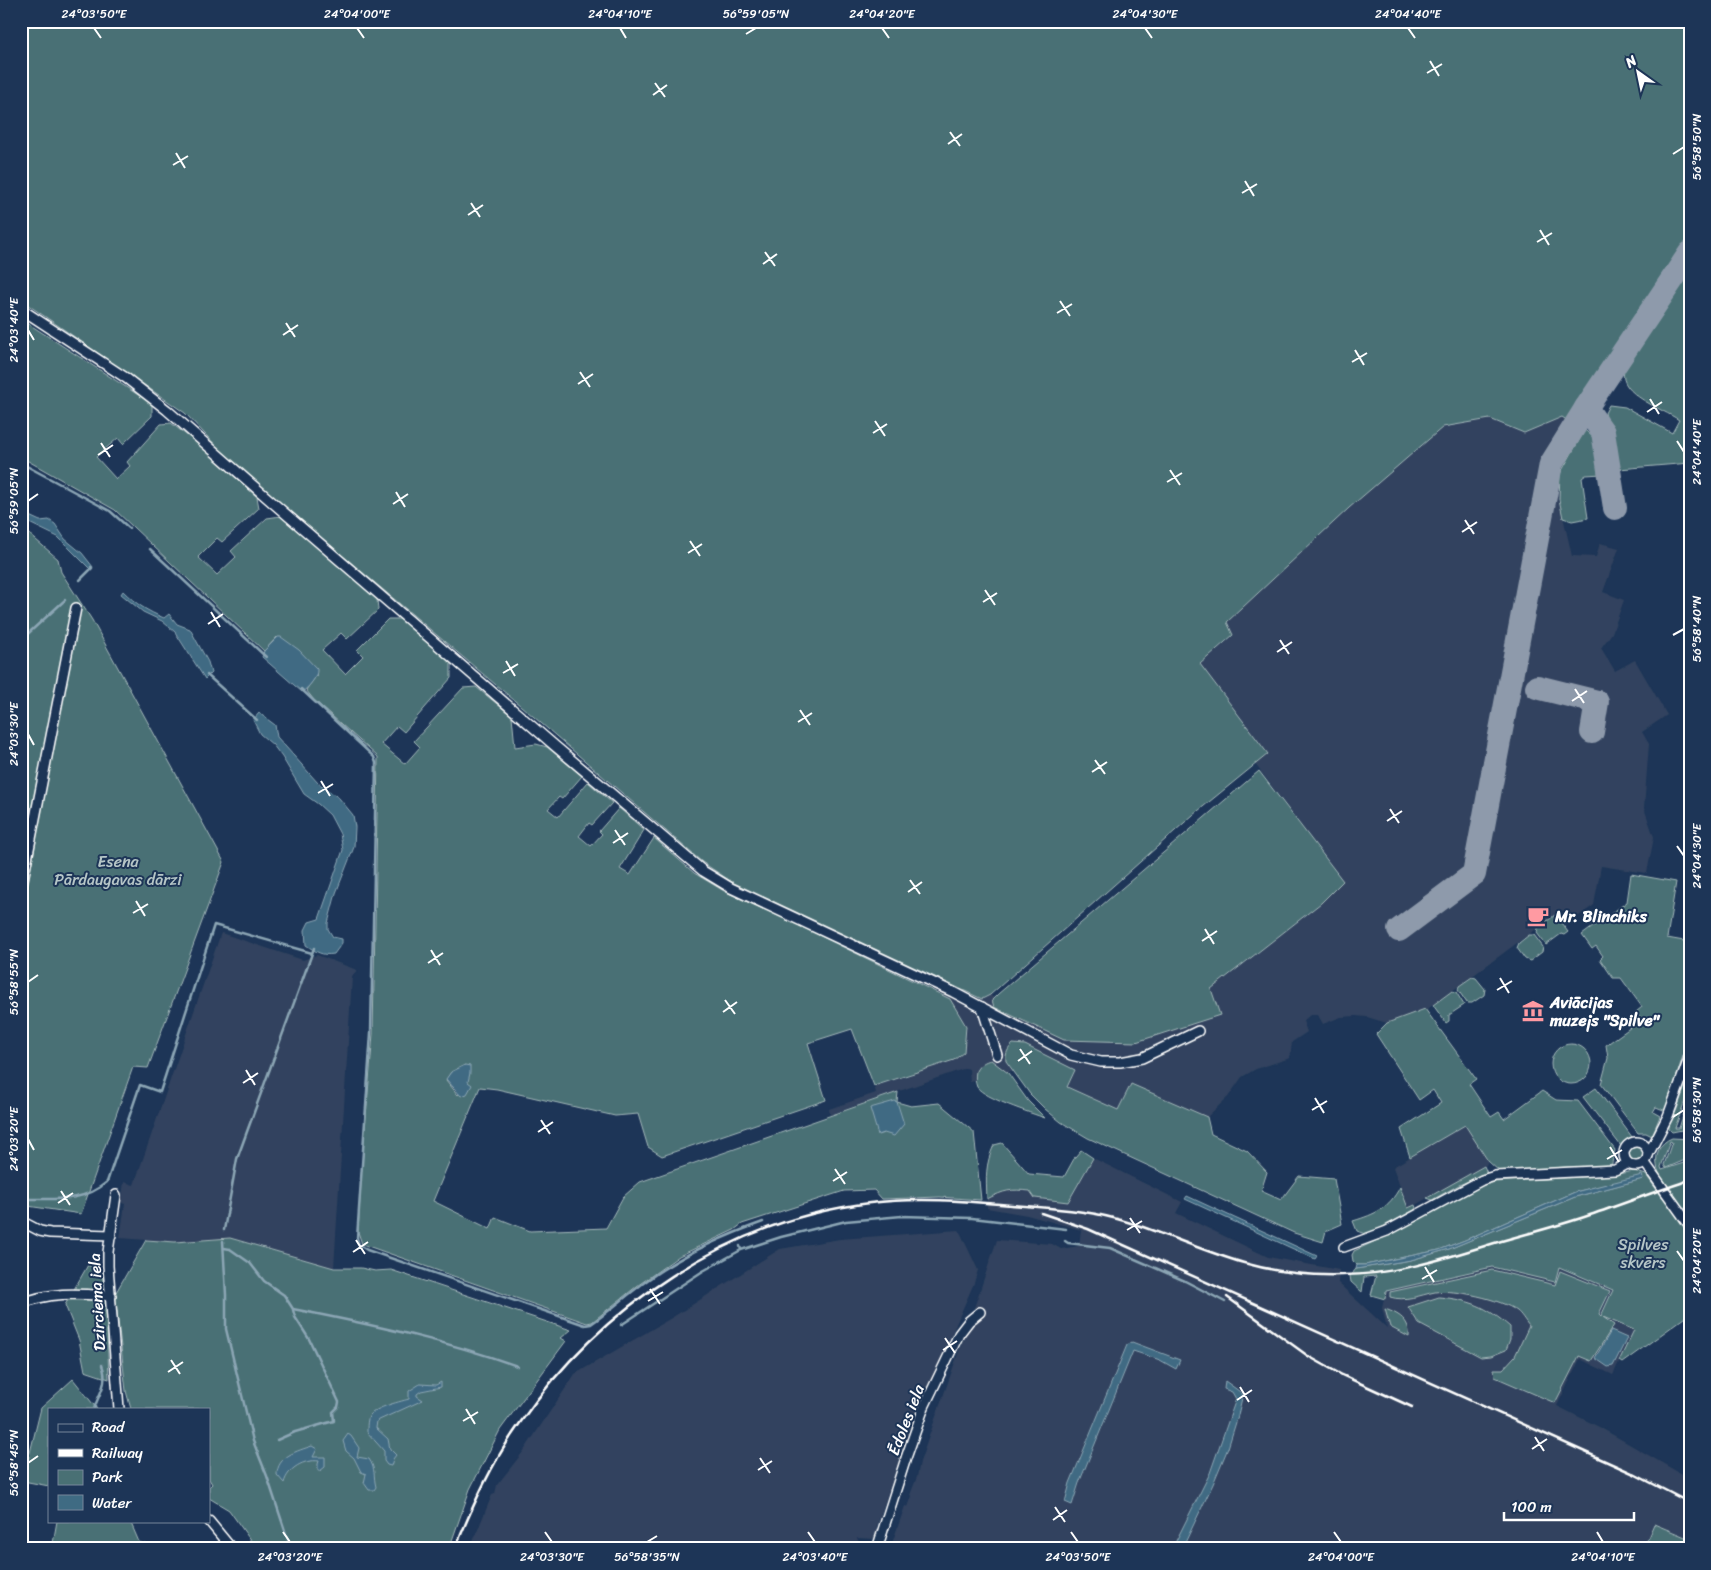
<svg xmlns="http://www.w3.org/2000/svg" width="1711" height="1570" font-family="Sriracha,sans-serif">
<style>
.built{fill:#32435e}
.green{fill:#497074;stroke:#a4b8ba;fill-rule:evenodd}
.water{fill:#3f6b83;stroke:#8ca6b5}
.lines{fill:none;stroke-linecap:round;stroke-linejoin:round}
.stream{stroke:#8ca6b5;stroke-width:2.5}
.taxiway{stroke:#8e9aab;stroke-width:24}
.street-casing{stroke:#fff;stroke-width:12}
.street{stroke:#1d3557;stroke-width:9}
.rail{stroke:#fff;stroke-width:2.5}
.ticks{fill:none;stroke:#fff;stroke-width:2}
.labels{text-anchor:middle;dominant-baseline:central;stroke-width:4;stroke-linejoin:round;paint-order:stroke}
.park-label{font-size:16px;fill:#b6c6c7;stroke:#1d3557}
.poi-label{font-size:16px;font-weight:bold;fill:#fff;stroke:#1d3557;text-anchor:start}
.street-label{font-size:16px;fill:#fff;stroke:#1d3557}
.neatline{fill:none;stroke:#fff;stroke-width:2}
.ticks-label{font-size:12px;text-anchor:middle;fill:#fff}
</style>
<rect width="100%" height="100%" fill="#1d3557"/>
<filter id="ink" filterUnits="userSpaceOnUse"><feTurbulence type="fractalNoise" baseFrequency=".02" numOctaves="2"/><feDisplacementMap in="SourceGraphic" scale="10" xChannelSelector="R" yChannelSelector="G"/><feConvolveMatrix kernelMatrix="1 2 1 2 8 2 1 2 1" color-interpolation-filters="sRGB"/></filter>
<g filter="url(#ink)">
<!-- built -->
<g class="built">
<path d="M1562 417 1585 430 1560 474 1559 499 1572 556 1596 557 1600 543 1619 548 1603 592 1624 600 1612 633 1601 648 1615 671 1635 660 1667 715 1642 732 1649 744 1644 808 1654 837 1647 873 1601 866 1594 905 1572 921 1562 910 1429 1008 1387 1023 1367 1017 1356 1016 1341 1017 1323 1024 1318 1015H1310L1303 1021 1307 1032 1292 1042 1290 1058 1256 1069 1242 1077 1228 1097 1207 1117 1131 1084 1118 1110 1067 1087 1075 1070 1006 1061 1012 1070 1008 1073 991 1061 976 1072 975 1081 970 1082 969 1069 966 1068 830 1115 829 1109 876 1093 874 1086 911 1075 950 999 928 988 934 976 982 999 990 995 994 998 992 1000 1211 989 1321 903 1343 881 1255 764 1268 754 1200 664 1233 636 1227 622 1349 508 1443 427 1490 419 1524 433Z"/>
<path d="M221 933 303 960 317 955 357 970 352 977 334 1268 230 1238 175 1242 120 1238 125 1204 118 1202 119 1196H122L124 1182 134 1185Z"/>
<path d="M1465 1125 1488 1161 1486 1165 1408 1209 1393 1167Z"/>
<path d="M1093 1158 1182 1202 1176 1213 1268 1257 1339 1270 1338 1283 1387 1328 1382 1308 1386 1291 1492 1267 1555 1282 1559 1267 1613 1290 1634 1330 1613 1375 1580 1359 1557 1406 1601 1428 1690 1479V1539L1654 1524 1643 1549H890L905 1506 908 1507 912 1496 910 1495 917 1477 920 1462 966 1331 984 1316 974 1308 997 1240 1052 1244 1061 1249 1079 1246 1081 1230 1027 1215 987 1208V1199L1006 1190H1015L1030 1191 1068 1202Z"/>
<path d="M959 1230 978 1270 974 1283 908 1434 877 1526 875 1539 857 1538 862 1549H470L492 1495 495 1494 497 1485 523 1452 575 1374 673 1317 780 1249 840 1239Z"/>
</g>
<!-- green -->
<g class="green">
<path d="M21 21H1690V237L1652 296 1568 421 1562 417 1524 433 1490 419 1443 427 1349 508 1227 622 1233 635 1200 664 1268 754 1193 815 990 995 982 999 732 882 702 862 534 717 272 496 223 453 185 413 21 300Z"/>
<path d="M1690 271V463L1619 469 1605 413 1609 405 1625 407 1672 433 1679 420C1663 409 1618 394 1624 371Z"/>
<path d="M21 319 152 404V416L123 444 118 438 96 457 116 479 130 466 127 462 161 424 171 423 203 448 257 497 259 508 222 542 217 538 198 557 217 575 236 557 231 551 267 518 281 516 377 599 378 610 347 639 341 633 322 650 345 674 363 656 357 650 388 619H400L451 663V678L404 732 397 726 381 744 405 764 420 747 414 741 463 688 476 687 512 716 515 747 536 744 547 747 582 776 562 799 559 797 548 809 558 817 588 782 612 803 592 825 589 823 579 836 591 846 602 834 599 831 619 808 644 830 620 869 630 875 654 838 694 873 724 891 806 929 950 999 966 1026 964 1052 954 1060 874 1086 852 1029 808 1043 826 1100 662 1156 648 1147 638 1114 615 1116 497 1089 480 1087 433 1201 490 1229 495 1217 530 1231 606 1228 623 1197 640 1182 898 1092 897 1102 911 1106 939 1103 974 1132 981 1200 940 1197 882 1199 874 1190 844 1191 742 1224 734 1230 679 1256 637 1286 592 1322 587 1323 362 1244 358 1232 362 1164 373 1034 378 757 314 700 306 690 317 675 277 637 264 651 115 510 21 457ZM465 1065C470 1082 468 1082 458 1095L446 1080 451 1072Z"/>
<path d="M1585 430 1597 441 1601 455 1602 474 1586 475 1582 478 1588 518 1572 521 1563 518 1559 499 1560 474Z"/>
<path d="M21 527 58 559 61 572 92 620 224 862 148 1068 133 1067 81 1214 21 1205Z"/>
<path d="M1259 771 1343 881 1321 903 1211 989 1220 1015 1136 1042 1064 1040 994 1007 992 1000 998 994Z"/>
<path d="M1631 874 1676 882 1667 938 1684 941 1690 900V1033L1666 1111 1656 1107 1653 1112 1660 1116 1652 1136 1646 1133H1638L1601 1084 1608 1058 1606 1045 1641 1020 1636 1012 1642 1007 1621 978H1613L1600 959 1603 956 1596 946 1592 949 1582 935 1627 902Z"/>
<path d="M1555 915 1568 932 1564 935 1561 934 1546 945 1537 933 1538 928Z"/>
<path d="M1529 935H1534L1543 947 1542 952 1530 961 1525 959 1517 948 1519 943Z"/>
<path d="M1472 977 1476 978 1485 989 1484 995 1472 1003H1467L1458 990 1459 986Z"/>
<path d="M1452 991 1456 992 1464 1005 1449 1015V1021L1446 1023 1433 1005Z"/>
<path d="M1425 1009 1476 1079 1469 1084 1491 1117 1499 1112 1504 1119 1542 1091 1556 1100 1578 1101 1615 1150 1611 1167H1567L1500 1172 1488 1161 1465 1125 1410 1157 1401 1129 1441 1103 1433 1090 1419 1100 1376 1034 1387 1023Z"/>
<circle cx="1571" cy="1064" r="20"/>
<path d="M1013 1044 1025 1045 1075 1070 1067 1087 1118 1110 1131 1084 1207 1117 1211 1134 1247 1151 1267 1172 1261 1191 1281 1200 1299 1176 1334 1179 1342 1224 1326 1231 1323 1242 1294 1233 1088 1138 1061 1122 1045 1109 1030 1094 1006 1061C1005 1055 1008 1048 1013 1044Z"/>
<path d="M991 1060 1008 1073 1028 1101 1045 1118C1031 1113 984 1098 977 1087 975 1083 975 1076 976 1071 979 1065 985 1061 991 1060Z"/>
<path d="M1690 1072V1087L1675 1128H1679L1690 1094V1101L1682 1124H1685L1682 1130 1672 1132 1669 1129V1126L1677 1109Z"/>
<path d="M1596 1088 1632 1137 1621 1146 1583 1097Z"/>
<path d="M1672 1138 1690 1139V1158L1666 1168 1664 1165 1672 1142 1670 1141 1661 1167 1662 1170 1690 1161V1317L1688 1315 1622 1363 1619 1361 1634 1330 1603 1317 1614 1325 1591 1361 1579 1356 1555 1403 1495 1377 1494 1369H1503L1515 1356 1529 1326C1525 1321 1521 1314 1517 1311 1501 1299 1454 1289 1435 1292 1420 1295 1405 1302 1390 1297V1292L1492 1270 1555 1285 1560 1271 1610 1291 1599 1314 1601 1316 1613 1290 1559 1267 1555 1282 1492 1267 1386 1291 1385 1299 1371 1295 1376 1276 1364 1277 1362 1292 1351 1282 1350 1276 1356 1269 1411 1260 1449 1249 1575 1197 1642 1179V1176L1575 1192 1465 1240 1439 1250 1365 1265H1357L1353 1261 1352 1255 1354 1251 1382 1238 1483 1185 1495 1182 1612 1175 1634 1171 1646 1175 1662 1197 1675 1193C1657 1183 1646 1148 1672 1138Z"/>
<path d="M1002 1143 1029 1174 1064 1177 1075 1157 1081 1150 1093 1158 1068 1202 1035 1198 1030 1191C1010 1189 1005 1190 987 1199 986 1177 985 1165 994 1145Z"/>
<circle cx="1636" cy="1154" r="8"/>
<path d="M1484 1166 1487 1173 1459 1185 1432 1200 1427 1198Z"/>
<path d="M1400 1187 1408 1208 1415 1205 1416 1208 1414 1210 1371 1233 1365 1234 1357 1231 1353 1221C1376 1214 1389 1208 1400 1187Z"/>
<path d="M230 1238 334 1268H361L375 1271 391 1270 571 1330 561 1338 566 1341 500 1430 470 1489 449 1549H249L251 1541 229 1510 209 1498V1487L212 1484 209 1479V1409H131L126 1391 115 1294 146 1240 175 1242Z"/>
<path d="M88 1265 102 1272 106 1306 109 1379 85 1371 79 1340 65 1305Z"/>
<path d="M1439 1297C1470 1300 1486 1306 1510 1327V1339L1506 1350 1491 1356 1481 1357 1419 1324 1408 1307Z"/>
<path d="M1385 1309C1399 1314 1410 1320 1409 1337L1390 1327Z"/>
<path d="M73 1379 97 1409H49V1486L23 1481 41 1408Z"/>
<path d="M57 1521H130L139 1542 158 1549H52Z"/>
<path d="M1654 1524 1690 1539V1549H1643Z"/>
</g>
<!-- water -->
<g class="water">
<path d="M21 502 28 511 27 515 40 521 49 520 55 524 65 539 82 553 93 567 91 570 58 537 21 519Z"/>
<path d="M123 591C136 604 147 611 164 618L169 614 177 624 190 629 208 662 211 673 205 679 175 632 162 621 143 612 121 594Z"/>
<path d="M278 637H281L299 650 317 669C318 677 308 688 302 692L262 657 264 651Z"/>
<path d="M259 713 275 725 277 737 318 783 339 798 353 815 355 827 354 847 336 893 328 923V929L333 937 342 939V943L334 954C322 956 316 952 306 945L305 930 309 922 319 919 343 850 340 834 330 815 318 804 304 794 282 757 273 745 260 734 253 720Z"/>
<path d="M465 1065 470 1066V1073L468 1082 472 1085 467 1094 461 1096 446 1079 451 1072Z"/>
<path d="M895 1101 897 1102 904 1124 894 1136 884 1133 878 1135 870 1108Z"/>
<path d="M1642 1175 1643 1179 1575 1197 1449 1249 1411 1260 1356 1269 1357 1265H1365L1439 1250 1465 1240 1575 1192Z"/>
<path d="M1187 1196 1317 1256 1315 1259 1185 1199Z"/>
<path d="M1611 1331 1627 1338 1613 1366 1608 1367 1595 1358Z"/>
<path d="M1132 1342 1180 1360 1176 1369 1160 1360 1133 1351 1079 1483 1072 1505 1065 1502 1070 1483 1127 1345Z"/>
<path d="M1225 1381 1243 1394 1237 1419 1228 1448 1213 1484 1182 1549H1172L1210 1473 1236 1399 1232 1392 1224 1389Z"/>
<path d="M441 1382V1387L421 1391 417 1394V1396L423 1400 377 1421 376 1428 388 1439 390 1449 396 1455 393 1459 391 1466 387 1465 384 1461V1451L367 1432C367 1428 367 1423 368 1419 370 1408 399 1402 409 1399V1391L420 1384 436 1385Z"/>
<path d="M348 1434 351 1436 359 1448 357 1457 369 1459C376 1469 373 1476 376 1487L374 1490H369L364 1483 366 1474 361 1472 354 1458 346 1451 343 1441Z"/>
<path d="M312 1446 317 1449 313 1457H325V1467L320 1471H318V1464L319 1461C304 1459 288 1468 284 1483L277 1475C277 1456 297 1451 312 1446Z"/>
</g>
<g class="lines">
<!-- stream -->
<g class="stream">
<path d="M21 463 110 511 129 528"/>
<path d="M150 549 266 657"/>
<path d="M80 580 92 568 91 567"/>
<path d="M21 640 65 600"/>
<path d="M207 675 257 720"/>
<path d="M301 689 374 757 376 763 371 1033 357 1238 359 1245 367 1250 585 1325 591 1324 598 1319C619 1303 640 1284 662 1270 693 1250 729 1234 763 1222"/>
<path d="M21 1180 26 1197 29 1199C57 1199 84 1202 107 1182L140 1085 160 1092 214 925 312 953"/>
<path d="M224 1230 237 1159 314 948"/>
<path d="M223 1241 226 1295V1329L253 1441 267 1476 291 1549"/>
<path d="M1065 1241 1068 1243 1110 1248 1185 1281 1225 1302"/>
<path d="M224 1248 230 1249 250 1263 264 1281 284 1295 293 1309C368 1324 445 1340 517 1366"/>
<path d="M741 1250 781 1237 846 1221 902 1216 972 1218 1066 1229"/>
<path d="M621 1325 703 1271 741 1250 740 1246"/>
<path d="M94 1409C99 1393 109 1383 102 1365"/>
<path d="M277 1440 295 1432 334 1421 333 1412 338 1407 339 1402 309 1339 295 1317 293 1310"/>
</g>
<!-- taxiway -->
<g class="taxiway">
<path d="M1586 408 1603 432 1615 508"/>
<path d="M1537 687 1597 702 1592 732"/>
<path d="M1399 930 1474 874 1551 464 1586 408 1690 253"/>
</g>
<!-- street casing -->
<g class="street-casing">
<g id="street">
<path d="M21 309 126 378 167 410 272 502 555 746 703 871 731 888 953 992 1071 1055 1101 1062H1120L1142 1058 1198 1031"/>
<path d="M21 890 76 608"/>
<path d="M982 1007 997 1055"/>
<circle cx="1636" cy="1154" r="12"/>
<path d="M1648 1155 1668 1116 1690 1056"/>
<path d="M1645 1163 1690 1226"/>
<path d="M116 1195 108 1252V1266L119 1409"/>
<path d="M21 1221 40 1231 50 1233 111 1235"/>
<path d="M1344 1247 1387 1231 1482 1180 1495 1176 1615 1170 1628 1163"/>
<path d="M21 1304C50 1291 80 1294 111 1296"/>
<path d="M209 1521 232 1549"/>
<path d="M877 1549 906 1458 924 1407 959 1334 969 1321 980 1312"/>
</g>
</g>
<!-- street -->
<use href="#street" class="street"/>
<!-- rail -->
<g class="rail">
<path d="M1041 1213 1088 1229 1632 1473 1690 1503"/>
<path d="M1227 1297 1308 1356 1342 1375 1412 1407"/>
<path d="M455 1549C473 1505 492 1462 520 1423 600 1307 729 1220 870 1203 917 1197 964 1201 1011 1205 1040 1207 1068 1209 1096 1214 1147 1224 1194 1249 1244 1263 1276 1272 1309 1276 1342 1275 1392 1275 1440 1260 1488 1245 1521 1235 1556 1227 1590 1215 1623 1204 1656 1191 1690 1180"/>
</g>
</g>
</g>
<!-- ticks -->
<path class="ticks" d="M94 28 101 38M357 28 364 38M620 28 626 38M882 28 889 38M1145 28 1152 38M1408 28 1415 38M746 34 756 28M1430 61 1439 76M1427 73 1442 64M655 83 665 97M653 95 667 85M950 132 960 146M948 144 962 134M176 153 185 168M1673 154 1684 147M173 165 188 156M1245 181 1254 196M1242 193 1257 184M471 203 480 217M468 215 483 205M1540 230 1549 245M1537 242 1552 233M765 252 775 266M763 264 777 254M1060 301 1070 316M1057 313 1072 304M286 323 295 337M28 330 34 340M283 335 298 325M1355 350 1364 365M1352 362 1367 353M580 372 590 387M578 384 593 374M1650 399 1659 414M1647 412 1662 402M875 421 885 436M873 433 887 424M1677 441 1684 452M101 443 110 457M98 455 113 445M1170 470 1180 485M1167 482 1182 473M396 492 405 507M28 501 38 494M393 504 408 494M1465 520 1474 534M1462 532 1477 522M690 541 700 556M688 553 702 544M985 590 995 605M983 602 997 593M211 612 220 627M208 624 223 614M1673 635 1684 629M1280 640 1289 654M1277 652 1292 642M506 661 515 676M503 673 518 664M1575 689 1584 703M1572 701 1587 691M800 710 810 725M798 722 812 713M28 734 34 745M1095 760 1105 774M1092 772 1107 762M321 781 330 796M318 793 333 784M1390 809 1399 823M1387 821 1402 811M615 830 625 845M613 843 628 833M1677 846 1684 856M910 880 920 894M908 892 922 882M136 901 145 916M133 913 148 904M1205 929 1214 944M1202 941 1217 931M431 950 440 965M428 963 443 953M1500 978 1509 993M28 982 38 975M1497 990 1512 981M725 1000 735 1014M723 1012 737 1002M1020 1049 1030 1064M1018 1061 1032 1051M246 1070 255 1085M243 1083 258 1073M1315 1098 1324 1113M1312 1110 1327 1101M1673 1117 1684 1110M541 1120 550 1134M538 1132 553 1122M28 1139 34 1150M1610 1147 1619 1162M1607 1159 1622 1150M835 1169 845 1184M833 1181 847 1172M61 1191 70 1205M58 1203 73 1193M1130 1218 1140 1233M1127 1230 1142 1221M356 1240 365 1254M1677 1251 1684 1261M353 1252 368 1242M1425 1267 1434 1282M1422 1279 1437 1270M650 1289 660 1304M648 1301 663 1292M945 1338 955 1353M943 1350 957 1341M171 1360 180 1374M168 1372 183 1362M1240 1387 1249 1402M1237 1400 1252 1390M466 1409 475 1424M463 1421 478 1412M1535 1437 1544 1451M1532 1449 1547 1439M760 1458 770 1473M28 1463 38 1456M758 1470 772 1461M1055 1507 1065 1522M1053 1520 1067 1510M283 1532 290 1542M545 1532 552 1542M808 1532 815 1542M1071 1532 1078 1542M1334 1532 1341 1542M1597 1532 1603 1542M647 1542 657 1536"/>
<!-- icons -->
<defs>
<g id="cafe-bare" transform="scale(1.725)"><path d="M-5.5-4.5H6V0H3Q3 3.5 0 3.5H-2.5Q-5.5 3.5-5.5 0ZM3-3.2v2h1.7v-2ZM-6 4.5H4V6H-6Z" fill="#ff9aa2" stroke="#1d3557" stroke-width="2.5" paint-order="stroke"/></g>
<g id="museum-bare" transform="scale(1.725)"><path d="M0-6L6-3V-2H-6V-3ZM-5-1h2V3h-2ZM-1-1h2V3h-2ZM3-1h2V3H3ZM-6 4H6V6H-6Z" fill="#ff9aa2" stroke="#1d3557" stroke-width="2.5" paint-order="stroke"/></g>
</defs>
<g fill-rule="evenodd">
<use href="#cafe-bare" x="1538" y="916"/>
<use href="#museum-bare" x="1533" y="1011"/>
</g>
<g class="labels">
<!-- park labels -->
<g class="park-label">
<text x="118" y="861">Esena<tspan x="118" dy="18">Pārdaugavas dārzi</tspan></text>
<text x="1643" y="1244">Spilves<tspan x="1643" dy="18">skvērs</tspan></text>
</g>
<!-- poi labels -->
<g class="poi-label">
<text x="1555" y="916">Mr. Blinchiks</text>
<text x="1550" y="1002">Aviācijas<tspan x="1550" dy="18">muzejs "Spilve"</tspan></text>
</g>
<!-- street labels -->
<g class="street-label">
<text transform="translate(97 1302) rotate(-93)">Dzirciema iela</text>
<text transform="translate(906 1420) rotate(-69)">Ēdoles iela</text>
</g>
</g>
<!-- margin -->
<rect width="1711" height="1570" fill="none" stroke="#1d3557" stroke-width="55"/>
<!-- legend -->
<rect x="48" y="1408" width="162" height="115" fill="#1d3557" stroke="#77869a"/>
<rect x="58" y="1424" width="25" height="8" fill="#1d3557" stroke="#77869a"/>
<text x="92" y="1432" font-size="15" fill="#ffffff">Road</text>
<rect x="58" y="1449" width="25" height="8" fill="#ffffff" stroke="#77869a"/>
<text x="92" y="1458" font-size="15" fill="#ffffff">Railway</text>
<rect x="58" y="1470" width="25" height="15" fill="#497074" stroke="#77869a"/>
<text x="92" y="1482" font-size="15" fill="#ffffff">Park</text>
<rect x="58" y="1495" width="25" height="15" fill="#3f6b83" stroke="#77869a"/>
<text x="92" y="1508" font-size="15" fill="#ffffff">Water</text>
<!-- north arrow -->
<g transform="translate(1638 72) rotate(327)" stroke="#1d3557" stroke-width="4" paint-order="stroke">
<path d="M0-4L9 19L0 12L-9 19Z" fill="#ffffff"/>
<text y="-8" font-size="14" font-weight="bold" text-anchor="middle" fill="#ffffff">N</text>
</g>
<!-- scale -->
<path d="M1504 1512v8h130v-8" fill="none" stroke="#ffffff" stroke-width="2.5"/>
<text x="1511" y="1512" font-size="15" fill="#ffffff" stroke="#1d3557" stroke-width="4" paint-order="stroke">100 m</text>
<rect x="28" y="28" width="1656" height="1514" class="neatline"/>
<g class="ticks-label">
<text x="94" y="18">24°03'50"E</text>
<text x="357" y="18">24°04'00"E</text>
<text x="620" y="18">24°04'10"E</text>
<text x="756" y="18">56°59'05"N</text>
<text x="882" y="18">24°04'20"E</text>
<text x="1145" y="18">24°04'30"E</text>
<text x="1408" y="18">24°04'40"E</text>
<text transform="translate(1697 147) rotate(-90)" y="4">56°58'50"N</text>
<text transform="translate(14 330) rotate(-90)" y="4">24°03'40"E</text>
<text transform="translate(1697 452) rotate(-90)" y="4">24°04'40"E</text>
<text transform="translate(14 501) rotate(-90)" y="4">56°59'05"N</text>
<text transform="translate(1697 629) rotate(-90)" y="4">56°58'40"N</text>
<text transform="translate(14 734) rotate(-90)" y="4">24°03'30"E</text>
<text transform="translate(1697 856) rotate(-90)" y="4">24°04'30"E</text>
<text transform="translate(14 982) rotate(-90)" y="4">56°58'55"N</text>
<text transform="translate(1697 1110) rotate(-90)" y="4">56°58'30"N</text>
<text transform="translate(14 1139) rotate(-90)" y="4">24°03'20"E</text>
<text transform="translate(1697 1261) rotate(-90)" y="4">24°04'20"E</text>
<text transform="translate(14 1463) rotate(-90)" y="4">56°58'45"N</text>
<text x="290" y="1561">24°03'20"E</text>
<text x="552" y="1561">24°03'30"E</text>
<text x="647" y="1561">56°58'35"N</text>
<text x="815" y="1561">24°03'40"E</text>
<text x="1078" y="1561">24°03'50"E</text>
<text x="1341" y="1561">24°04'00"E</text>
<text x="1603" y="1561">24°04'10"E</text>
</g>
</svg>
